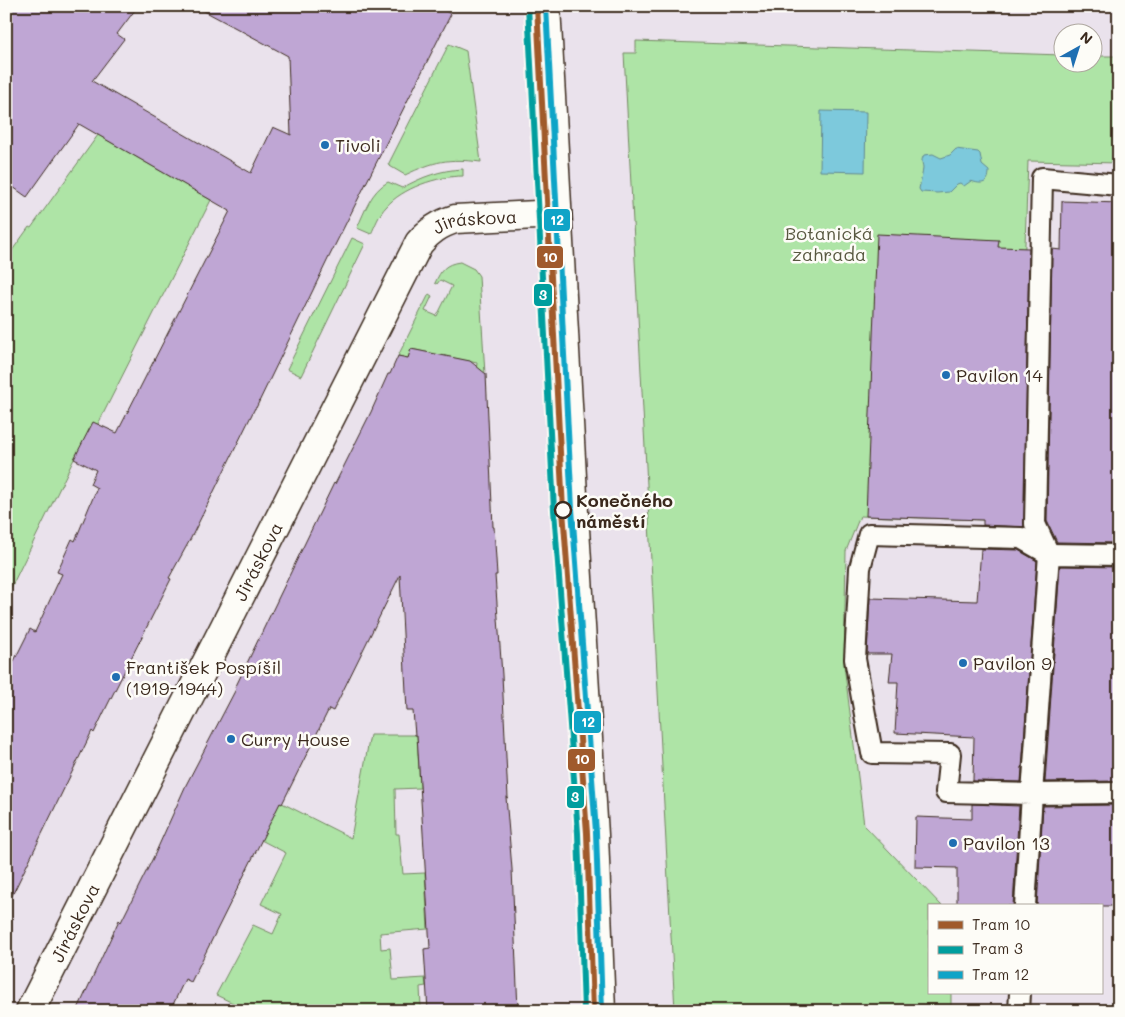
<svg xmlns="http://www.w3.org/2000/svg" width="1125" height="1017" font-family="Mali,sans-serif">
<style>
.green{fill:#aee4a6;stroke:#748762}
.water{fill:#7dc9dc;stroke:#638990}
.building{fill:#bfa6d4;stroke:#3b2a1e}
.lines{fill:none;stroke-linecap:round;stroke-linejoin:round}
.service-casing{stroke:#3b2a1e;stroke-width:24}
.minor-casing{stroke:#3b2a1e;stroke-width:31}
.secondary-casing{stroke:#3b2a1e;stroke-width:31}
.service{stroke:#fdfcf7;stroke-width:20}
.minor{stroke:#fdfcf7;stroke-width:28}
.secondary{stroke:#fdfcf7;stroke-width:28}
.tram-1-casing{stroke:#fdfcf7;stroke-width:10}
.tram-2-casing{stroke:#fdfcf7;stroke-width:10}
.tram-3-casing{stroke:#fdfcf7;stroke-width:10}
.tram-1{stroke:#a05a2c;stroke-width:6}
.tram-2{stroke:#009e9e;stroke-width:6}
.tram-3{stroke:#0fa4c7;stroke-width:6}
.poi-dot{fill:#1f6fb2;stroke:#fdfcf7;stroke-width:2}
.stop-dot{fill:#fdfcf7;stroke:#3b2a1e;stroke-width:2.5}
.labels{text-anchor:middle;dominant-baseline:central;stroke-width:5;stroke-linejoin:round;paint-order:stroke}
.poi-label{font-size:18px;fill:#3b2a1e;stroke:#fdfcf7;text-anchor:start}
.street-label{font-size:18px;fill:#3b2a1e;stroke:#fdfcf7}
.park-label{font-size:18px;fill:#585840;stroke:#fdfcf7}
.stop-label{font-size:18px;font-weight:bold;fill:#3b2a1e;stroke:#fdfcf7;text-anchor:start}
.line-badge{stroke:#fdfcf7;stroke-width:2}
.badge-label{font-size:14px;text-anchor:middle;font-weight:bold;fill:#fff}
</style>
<rect width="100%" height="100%" fill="#eae2ec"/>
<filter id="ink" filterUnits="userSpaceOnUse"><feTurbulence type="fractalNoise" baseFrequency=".02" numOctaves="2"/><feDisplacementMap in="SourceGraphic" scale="10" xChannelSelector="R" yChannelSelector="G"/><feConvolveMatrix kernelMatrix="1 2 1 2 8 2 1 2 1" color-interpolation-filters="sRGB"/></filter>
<g filter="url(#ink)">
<!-- green -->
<g class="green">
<path d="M636 41 1062 55V62H1092L1093 56H1119V163L1028 161 1015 521 860 516 846 551 844 665 864 825 942 906H929V993H951V1011H675L624 53H636Z"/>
<path d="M449 44 466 51 481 162C447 158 435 161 405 175L388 165Z"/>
<path d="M98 135 211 200 98 424 74 459 6 598V259L29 227 31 228Z"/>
<path d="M463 169V176C438 176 402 188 386 207 379 214 375 226 371 234L357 228C365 211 371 191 388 182L402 188C422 177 440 170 463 169Z"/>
<path d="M352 238 365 244 301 376 287 369Z"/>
<path d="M460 262 474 269 479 276 485 374 476 372 477 363 411 349 408 358 398 356 429 294 432 296 425 311 437 316 452 286 440 280 437 284 435 283C441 270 445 264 460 262Z"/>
<path d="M370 735H417L420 788 395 789 396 834H399L403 874 425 873 428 929 380 933 381 949 390 948 393 980 425 978 426 986 420 987 421 1007H427L428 1011H250L216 995 253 925 273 934 282 914 261 904 286 853 261 840 280 802 351 838Z"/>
</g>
<!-- water -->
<g class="water">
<path d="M821 111 866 112 865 172 820 171Z"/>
<path d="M956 149 978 152 980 154 982 165 989 171C989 184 982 185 971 181L964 186 960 183 957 184 949 192 937 193 921 192 919 189C920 183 923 173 923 167 922 162 921 160 924 155L933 154 941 158 950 155Z"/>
</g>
<!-- building -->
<g class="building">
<path d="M15 6H138L117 34 124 39 92 81 251 173 273 127 291 135 288 56 195 6H435L451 14 328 259 256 408H255L191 538 169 578 171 579 107 706 94 733 92 731 6 908V677L30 629 35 632 62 574 57 572 72 539 75 541 97 488 90 484 96 470 74 459 93 422 117 433 230 211 79 124 27 197 6 182V19Z"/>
<path d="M1062 201 1119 203V543L1057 542 1047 521 1052 249 1061 250Z"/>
<path d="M877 234 999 240 998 247 1029 248 1024 527 983 525V520L866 516Z"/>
<path d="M411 349 470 361 486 374 493 527H494L497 575H495L502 675 508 798 506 797 512 869 518 1011H428L424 949 430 948 423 833 417 735H415L413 711H407L400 575 333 711 329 709 282 804 280 803 191 982 185 979 170 1011H77L119 920 121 922 155 854 186 785 236 689 235 688 334 483 335 484 371 412 388 374H390L398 356 408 358Z"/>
<path d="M981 549 1018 550 1037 561 1021 782 973 781 974 737 895 733 898 682H889L892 654H867L870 598 977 601Z"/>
<path d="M1060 566 1119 567V781L1045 782Z"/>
<path d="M972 804 1019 806 1013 906H957V868L915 867 916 817 972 819Z"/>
<path d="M1119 805V906H1037L1043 806Z"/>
</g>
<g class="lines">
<!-- service casing -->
<g class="service-casing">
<g id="service">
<path d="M1119 555 1049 554 1032 794 1119 793"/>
<path d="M1025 906 1032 794 946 792 950 754 872 753 855 659 860 568 869 534 1021 538 1049 554 1035 524 1042 178 1119 185"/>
<path d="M1019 1011 1020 993"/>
</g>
</g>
<!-- minor casing -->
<g class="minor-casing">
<g id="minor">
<path id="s1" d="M30 1011 419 243C429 231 439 224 455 219L557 214"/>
</g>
</g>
<!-- secondary casing -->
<g class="secondary-casing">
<path id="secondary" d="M546 6 574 513 594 835 601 1011"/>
</g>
<!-- service -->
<use href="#service" class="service"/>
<!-- minor -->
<use href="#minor" class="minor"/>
<!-- secondary -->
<use href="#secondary" class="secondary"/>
<!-- tram-1 casing -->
<g class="tram-1-casing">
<path id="tram-1" d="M537 6 563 510 587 833 593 1011"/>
</g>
<!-- tram-2 casing -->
<g class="tram-2-casing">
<path id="tram-2" d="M528 6 554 510 578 833 584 1011"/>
</g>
<!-- tram-3 casing -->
<g class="tram-3-casing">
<path id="tram-3" d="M546 6 572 509 596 832 602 1011"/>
</g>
<!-- tram-1 -->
<use href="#tram-1" class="tram-1"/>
<!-- tram-2 -->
<use href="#tram-2" class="tram-2"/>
<!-- tram-3 -->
<use href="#tram-3" class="tram-3"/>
</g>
</g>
<!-- markers -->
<g class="poi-dot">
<circle cx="325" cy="145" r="5"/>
<circle cx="946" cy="375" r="5"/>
<circle cx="963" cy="663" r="5"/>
<circle cx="116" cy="677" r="5"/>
<circle cx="231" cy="739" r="5"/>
<circle cx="953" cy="843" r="5"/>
</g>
<circle class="stop-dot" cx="563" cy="510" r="8"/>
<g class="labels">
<!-- poi labels -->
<g class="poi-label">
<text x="335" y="145">Tivoli</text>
<text x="956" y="375">Pavilon 14</text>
<text x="973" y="663">Pavilon 9</text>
<text x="126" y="667">František Pospíšil<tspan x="126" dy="21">(1919-1944)</tspan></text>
<text x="241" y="739">Curry House</text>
<text x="963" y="843">Pavilon 13</text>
</g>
<!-- street labels -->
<g class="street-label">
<text stroke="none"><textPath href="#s1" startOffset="924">Jiráskova</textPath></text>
<text stroke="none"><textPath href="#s1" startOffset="504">Jiráskova</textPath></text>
<text stroke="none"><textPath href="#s1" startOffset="99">Jiráskova</textPath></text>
</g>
<!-- park labels -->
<g class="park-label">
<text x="829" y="233">Botanická<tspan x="829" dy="21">zahrada</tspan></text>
</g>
<!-- stop labels -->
<g class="stop-label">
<text x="576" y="500">Konečného<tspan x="576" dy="21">náměstí</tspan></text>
</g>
</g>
<g class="line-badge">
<rect x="543" y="208" width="28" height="24" rx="5" fill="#0fa4c7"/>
<rect x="536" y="245" width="28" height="24" rx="5" fill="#a05a2c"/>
<rect x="533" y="283" width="20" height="24" rx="5" fill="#009e9e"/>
<rect x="573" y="710" width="29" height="24" rx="5" fill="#0fa4c7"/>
<rect x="567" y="748" width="29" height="24" rx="5" fill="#a05a2c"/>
<rect x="566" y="785" width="19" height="24" rx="5" fill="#009e9e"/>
</g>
<g class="badge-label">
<text x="557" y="225">12</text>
<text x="550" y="262">10</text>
<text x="543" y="300">3</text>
<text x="588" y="727">12</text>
<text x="582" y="764">10</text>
<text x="575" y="802">3</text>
</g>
<!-- margin -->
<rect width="1125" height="1017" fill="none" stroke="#fdfcf7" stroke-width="25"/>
<rect x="12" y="12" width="1100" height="992" fill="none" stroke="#3b2a1e" stroke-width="2" filter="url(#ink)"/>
<!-- legend -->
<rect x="928" y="904" width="175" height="90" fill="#fdfcf7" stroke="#afa8a0"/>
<rect x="938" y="921" width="25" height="8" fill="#a05a2c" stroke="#afa8a0"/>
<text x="972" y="930" font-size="15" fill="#3b2a1e">Tram 10</text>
<rect x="938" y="946" width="25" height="8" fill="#009e9e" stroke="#afa8a0"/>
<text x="972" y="954" font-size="15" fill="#3b2a1e">Tram 3</text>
<rect x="938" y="971" width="25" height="8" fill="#0fa4c7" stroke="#afa8a0"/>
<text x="972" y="980" font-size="15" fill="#3b2a1e">Tram 12</text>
<!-- north arrow -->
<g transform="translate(1078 48) rotate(39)"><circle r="24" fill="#fdfcf7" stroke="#afa8a0"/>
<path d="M0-4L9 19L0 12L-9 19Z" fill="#1f6fb2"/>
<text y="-8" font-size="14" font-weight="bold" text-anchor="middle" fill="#3b2a1e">N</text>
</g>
</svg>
